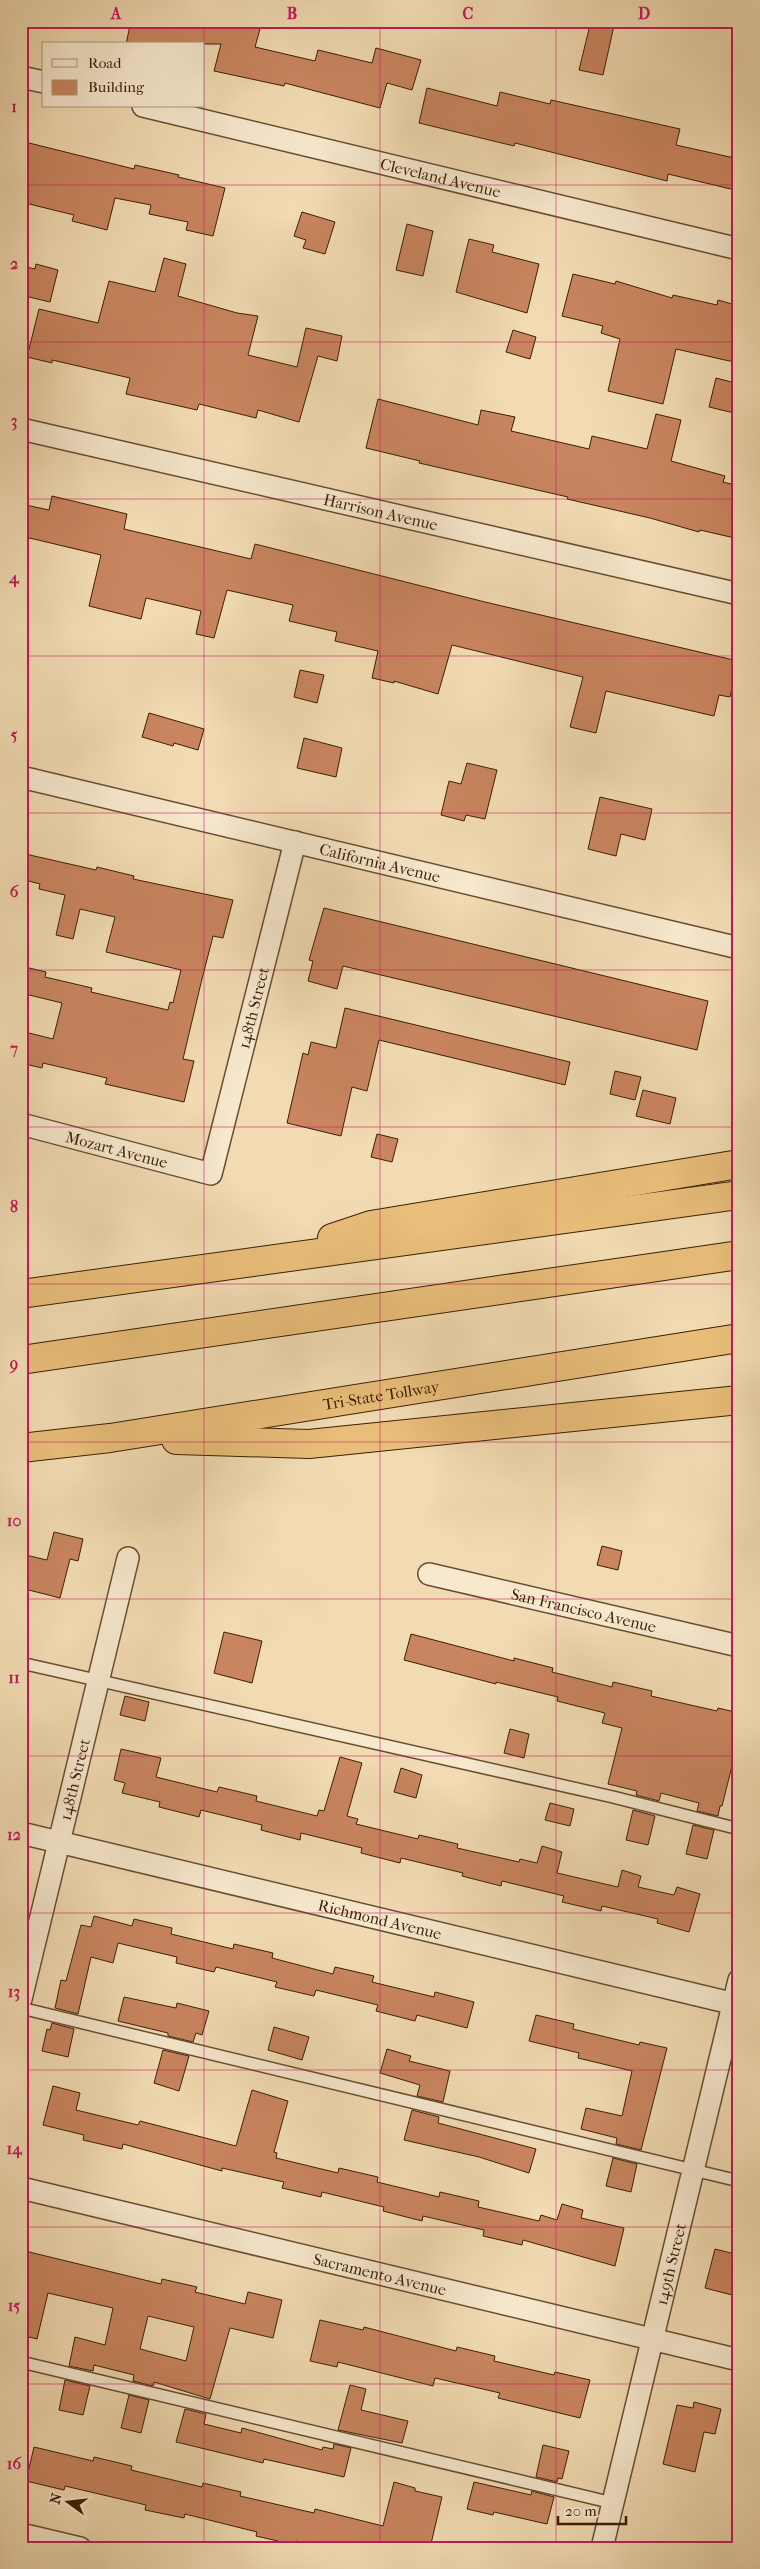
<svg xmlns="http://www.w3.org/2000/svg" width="760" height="2569" font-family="'IM FELL French Canon',serif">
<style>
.building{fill:#c9855f;stroke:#3a1f06;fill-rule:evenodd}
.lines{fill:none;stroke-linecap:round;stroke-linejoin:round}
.lane-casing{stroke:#684e31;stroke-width:14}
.street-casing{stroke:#684e31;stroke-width:24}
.highway-casing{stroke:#3a1f06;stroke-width:30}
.lane{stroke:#f7e8ce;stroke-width:11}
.street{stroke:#f7e8ce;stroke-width:21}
.highway{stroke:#e9be7a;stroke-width:28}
.grid{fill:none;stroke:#c2185b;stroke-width:1;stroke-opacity:0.55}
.labels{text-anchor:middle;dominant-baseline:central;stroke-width:4;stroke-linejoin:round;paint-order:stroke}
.street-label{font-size:16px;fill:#3a1f06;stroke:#f7e8ce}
.neatline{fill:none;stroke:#c2185b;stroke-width:2}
.grid-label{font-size:16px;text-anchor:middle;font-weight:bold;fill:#c2185b}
</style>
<rect width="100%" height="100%" fill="#f2dbb3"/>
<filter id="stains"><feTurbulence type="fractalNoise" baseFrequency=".004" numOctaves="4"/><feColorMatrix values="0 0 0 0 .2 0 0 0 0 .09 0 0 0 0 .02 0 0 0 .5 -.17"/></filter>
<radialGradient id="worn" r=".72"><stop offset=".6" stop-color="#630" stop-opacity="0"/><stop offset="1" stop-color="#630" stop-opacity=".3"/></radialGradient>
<!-- building -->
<g class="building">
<path d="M131 21H228L260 29 255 47 315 61 318 50 372 63 376 48 421 60 412 90 387 83 380 108 285 83 284 86 214 71 221 44H126Z"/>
<path d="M591 21H615L603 75 579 70Z"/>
<path d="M427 88 497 106 500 92 550 104 551 100 680 129 676 145 739 159V191L668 174 667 181 515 143 514 146 419 123Z"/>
<path d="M21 141 134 169 135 165 179 175 178 177 225 188 213 236 186 230 188 222 149 214 151 205 115 198 107 230 72 221 74 215 21 202 25 184 21 183Z"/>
<path d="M302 212 335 222 325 254 303 248 306 240 294 236Z"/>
<path d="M407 224 433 231 423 276 396 270Z"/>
<path d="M469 239 494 245 492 252 539 264 527 313 456 292Z"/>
<path d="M164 258 186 264 178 296 237 313 258 316 248 355 297 367 306 328 342 336 337 361 318 356 299 422 258 410 256 418 199 404 197 410 126 394 130 378 52 360V363L27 357 39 309 98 323 109 281 155 292Z"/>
<path d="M36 264 58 270 50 302 21 295V266L35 269Z"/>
<path d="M573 274 615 284 616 281 672 298 673 295 717 305 718 300 739 306V343L734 362 676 349 663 404 608 391 620 339 601 333 603 326 562 316Z"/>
<path d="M513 330 536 337 530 359 506 352Z"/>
<path d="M716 378 739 384 734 413 709 407Z"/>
<path d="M378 399 478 425 481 410 515 417 511 431 589 449 592 436 647 449 656 414 681 420 671 461 725 476 723 482 739 486V539L700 530 699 532 650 518 567 499 568 497 419 463 420 461 366 448Z"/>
<path d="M52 496 127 514 124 529 251 559 255 544 485 602 738 661 730 697 719 695 714 716 606 691 596 733 570 727 583 677 452 645 438 694 394 681V683L372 678 378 651 335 641 337 632 289 621 293 605 227 590 214 638 196 634 201 611 146 598 141 619 89 606 101 555 21 536V504L49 510Z"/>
<path d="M300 670 324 675 317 703 294 697Z"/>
<path d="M149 713 204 729 198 750 174 743 173 746 142 737Z"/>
<path d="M304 738 342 748 336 777 297 768Z"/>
<path d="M467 763 497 770 485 819 466 815 464 821 441 815 449 781 461 784Z"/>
<path d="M600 797 652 809 645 840 621 834 616 856 588 849Z"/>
<path d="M21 853 96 870 97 867 134 876 133 879 233 900 223 938 213 936 201 983 183 1059 194 1061 184 1102 105 1084 107 1078 43 1063 42 1068 21 1063V1031L53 1039 62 1003 21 993V966L46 972 45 977 92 988 91 992 168 1010 170 1002 173 1003 181 970 106 952 115 917 80 909 73 939 56 935 65 895 39 889 40 884 21 879Z"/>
<path d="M324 908 708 1001 697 1050 343 966 337 989 308 981 313 961 309 960Z"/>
<path d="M345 1008 570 1062 565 1085 379 1040 367 1091 352 1087 341 1136 287 1123 303 1053 308 1055 311 1042 336 1048Z"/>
<path d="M615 1071 641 1077 635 1100 610 1094Z"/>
<path d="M643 1090 676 1098 670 1124 636 1116Z"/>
<path d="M377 1134 398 1139 392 1162 371 1157Z"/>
<path d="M54 1532 83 1539 78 1561 70 1559 60 1598 21 1588V1554L47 1560Z"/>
<path d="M602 1546 622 1551 618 1570 597 1565Z"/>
<path d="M224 1632 262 1641 252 1683 214 1673Z"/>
<path d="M411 1634 514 1661V1658L553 1668 552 1672 612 1687 613 1682 652 1691 651 1696 717 1711 718 1708 739 1713V1738L722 1806H720L718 1816 697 1811 699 1803 661 1793 659 1801 636 1795 637 1791 608 1784 622 1728 602 1723 605 1713 557 1701 558 1697 496 1682V1684L404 1660Z"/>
<path d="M125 1696 149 1702 145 1721 120 1715Z"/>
<path d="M510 1729 529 1734 524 1758 504 1753Z"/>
<path d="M121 1749 161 1758 156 1777 217 1792 219 1787 257 1796 256 1801 317 1816 319 1810 324 1811 340 1757 362 1763 347 1816 358 1819 356 1824 418 1839 419 1835 458 1844 457 1848 519 1862 520 1859 537 1863 542 1846 562 1852 557 1873 618 1887 622 1870 641 1876 638 1887 674 1895 677 1887 700 1894 689 1932 657 1923 658 1919 602 1906 601 1911 562 1902 564 1896 502 1881 501 1886 462 1876 463 1873 401 1858 400 1863 361 1853 362 1848 301 1833 300 1840 261 1830 262 1825 201 1810 199 1817 159 1807 160 1802 122 1793 125 1783 114 1780Z"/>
<path d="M401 1768 422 1775 416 1798 394 1792Z"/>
<path d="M550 1803 574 1809 570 1826 545 1820Z"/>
<path d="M633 1810 655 1816 648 1845 626 1840Z"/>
<path d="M693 1825 714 1830 707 1859 686 1854Z"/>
<path d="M94 1916 132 1926 134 1919 172 1928 171 1934 233 1949 234 1944 273 1953 272 1958 333 1974 335 1967 374 1976 372 1982 434 1997 435 1992 474 2002 467 2028 417 2015 415 2021 376 2011 378 2005 316 1990 314 1996 275 1987 277 1982 216 1967 214 1972 176 1963 177 1957 118 1943 113 1963 91 1957 78 2014 55 2008 61 1980 66 1981 81 1925 91 1927Z"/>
<path d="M124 1997 176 2008 177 2003 209 2011 202 2035 196 2033 193 2042 168 2036V2033L118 2021Z"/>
<path d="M536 2015 574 2024 573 2029 639 2045 640 2042 667 2048 641 2150 616 2144 617 2138 581 2129 586 2108 622 2116 632 2071 578 2058 579 2053 529 2041Z"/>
<path d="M52 2023 74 2029 68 2057 42 2051 47 2029 50 2030Z"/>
<path d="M274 2027 309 2037 302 2060 268 2050Z"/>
<path d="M387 2049 411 2056 409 2061 450 2071 443 2102 417 2096 420 2085 380 2073Z"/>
<path d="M163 2050 189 2056 179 2091 154 2083Z"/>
<path d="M53 2086 80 2093 76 2110 138 2125 140 2121 236 2146 252 2090 288 2101 274 2152 277 2153 276 2158 338 2173 339 2168 378 2177 377 2182 439 2197 440 2192 479 2201 478 2207 539 2221 541 2215 557 2220 562 2204 583 2210 581 2218 624 2228 615 2266 523 2240 522 2245 483 2236 484 2230 423 2216 422 2221 383 2211 384 2207 322 2192 321 2197 282 2188 284 2182 222 2168V2171L123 2144 122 2149 83 2140 84 2135 43 2125Z"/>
<path d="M412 2110 439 2117 438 2123 536 2149 529 2173 479 2157 404 2140Z"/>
<path d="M613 2158 637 2164 631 2192 606 2186Z"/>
<path d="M715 2249 739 2255V2268L732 2295 705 2288Z"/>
<path d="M21 2250 161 2284 162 2279 197 2287 195 2292 245 2304 248 2292 282 2300 273 2338 230 2328 210 2399 154 2382 153 2386 133 2381 134 2375 94 2365 93 2371 69 2366 75 2337 105 2345 113 2308 48 2293 37 2339 21 2335ZM148 2316 194 2327 186 2361 140 2349Z"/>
<path d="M320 2320 363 2330 364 2327 456 2351 457 2347 495 2356 494 2361 554 2375 555 2372 590 2380 580 2418 498 2398 500 2393 435 2378 433 2386 338 2362 337 2367 310 2361Z"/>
<path d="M65 2380 90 2386 83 2415 59 2410Z"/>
<path d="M350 2385 366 2389 361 2410 408 2421 402 2443 338 2430Z"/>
<path d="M129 2395 149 2400 141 2433 121 2428Z"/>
<path d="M694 2402 721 2409 715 2434 704 2432 695 2472 663 2464 677 2405 693 2408Z"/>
<path d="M185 2409 206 2414 204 2424 241 2433 242 2428 322 2450 323 2447 333 2449 334 2444 351 2448 344 2477 264 2459 263 2463 176 2442Z"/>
<path d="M543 2445 569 2451 562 2479 558 2478 557 2482 536 2477Z"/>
<path d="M34 2447 93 2461 94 2457 132 2466 131 2470 202 2487 203 2483 241 2492 240 2496 314 2513 315 2509 383 2526 394 2482 415 2488V2491L442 2497 430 2548H325L296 2541 295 2545 256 2536 257 2532 185 2514 184 2518 145 2510 146 2505 65 2486 64 2490 26 2481Z"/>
<path d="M474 2482 531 2495 532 2491 554 2497 547 2524 494 2512 493 2515 467 2509Z"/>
</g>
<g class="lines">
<!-- lane casing -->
<g class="lane-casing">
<g id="lane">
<path d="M21 1663 613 1797 739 1829"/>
<path d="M21 2008 739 2181"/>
<path d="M21 2362 613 2503"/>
</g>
</g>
<!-- street casing -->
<g class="street-casing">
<g id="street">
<path d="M21 77 44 82"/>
<path id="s1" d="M143 106 739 249"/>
<path id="s2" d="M21 429 739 594"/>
<path id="s3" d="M21 777 739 948"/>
<path id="s4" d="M21 1124 211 1174 295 842"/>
<path id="s5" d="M429 1574 739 1646"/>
<path id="s6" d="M21 1833 739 2005"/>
<path id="s7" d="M21 1999 128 1558"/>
<path id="s8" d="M21 2188 739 2360"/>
<path d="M21 2534 80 2548"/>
<path id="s9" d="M602 2548 739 1980"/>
</g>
</g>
<!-- highway casing -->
<g class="highway-casing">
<g id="highway">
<path d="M332 1238 371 1225 739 1164"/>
<path d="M21 1294 739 1195"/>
<path d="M21 1360 739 1255"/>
<path d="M176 1440 309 1444 739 1400"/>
<path id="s10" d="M21 1448 110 1438 739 1338"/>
</g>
</g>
<!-- lane -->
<use href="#lane" class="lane"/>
<!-- street -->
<use href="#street" class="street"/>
<!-- highway -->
<use href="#highway" class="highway"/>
</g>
<!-- grid -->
<path class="grid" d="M204 21V44M380 21V2548M556 21V2548M204 44V106M204 106V2548M21 185H739M21 342H739M21 499H739M21 656H739M21 813H739M21 970H739M21 1127H739M21 1284H739M21 1442H739M21 1599H739M21 1756H739M21 1913H739M21 2070H739M21 2227H739M21 2384H739"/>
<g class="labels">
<!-- street labels -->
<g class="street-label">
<text stroke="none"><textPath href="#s1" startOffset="306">Cleveland Avenue</textPath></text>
<text stroke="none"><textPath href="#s2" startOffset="369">Harrison Avenue</textPath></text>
<text stroke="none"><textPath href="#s3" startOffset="369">California Avenue</textPath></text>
<text stroke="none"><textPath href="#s4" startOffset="368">148th Street</textPath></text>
<text stroke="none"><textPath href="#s4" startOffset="99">Mozart Avenue</textPath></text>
<text stroke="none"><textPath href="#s10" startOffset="364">Tri-State Tollway</textPath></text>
<text stroke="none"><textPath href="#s5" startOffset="159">San Francisco Avenue</textPath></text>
<text stroke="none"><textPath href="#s7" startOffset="226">148th Street</textPath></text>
<text stroke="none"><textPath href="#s6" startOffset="369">Richmond Avenue</textPath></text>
<text stroke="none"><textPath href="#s9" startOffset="292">149th Street</textPath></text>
<text stroke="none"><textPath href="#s8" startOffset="369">Sacramento Avenue</textPath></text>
</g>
</g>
<!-- margin -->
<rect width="760" height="2569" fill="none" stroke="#f2dbb3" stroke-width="55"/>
<!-- legend -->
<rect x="42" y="42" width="162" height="65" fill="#f7e8ce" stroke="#ab987e"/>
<rect x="52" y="59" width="25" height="8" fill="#f7e8ce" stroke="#ab987e"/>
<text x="88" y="68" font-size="15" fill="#3a1f06">Road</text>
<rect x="52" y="80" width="25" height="15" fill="#c9855f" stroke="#ab987e"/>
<text x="88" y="92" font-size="15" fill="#3a1f06">Building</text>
<!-- north arrow -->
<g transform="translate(68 2502) rotate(285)" stroke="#f7e8ce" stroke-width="4" paint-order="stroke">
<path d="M0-4L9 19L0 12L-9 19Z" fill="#3a1f06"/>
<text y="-8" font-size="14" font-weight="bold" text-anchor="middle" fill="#3a1f06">N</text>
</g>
<!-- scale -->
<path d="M558 2516v8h68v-8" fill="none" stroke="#3a1f06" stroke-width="2.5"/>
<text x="565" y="2516" font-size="15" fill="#3a1f06" stroke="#f7e8ce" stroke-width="4" paint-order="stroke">20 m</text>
<rect x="28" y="28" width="704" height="2514" class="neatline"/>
<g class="grid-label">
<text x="116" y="19">A</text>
<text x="292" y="19">B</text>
<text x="468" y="19">C</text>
<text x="644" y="19">D</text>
<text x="14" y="112">1</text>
<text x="14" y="269">2</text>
<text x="14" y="426">3</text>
<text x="14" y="583">4</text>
<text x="14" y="740">5</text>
<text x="14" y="897">6</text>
<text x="14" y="1054">7</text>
<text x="14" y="1212">8</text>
<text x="14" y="1369">9</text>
<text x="14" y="1526">10</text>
<text x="14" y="1683">11</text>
<text x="14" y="1840">12</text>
<text x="14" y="1997">13</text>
<text x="14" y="2154">14</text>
<text x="14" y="2311">15</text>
<text x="14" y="2469">16</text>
</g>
<rect width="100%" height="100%" filter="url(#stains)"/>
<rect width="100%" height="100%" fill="url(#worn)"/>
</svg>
